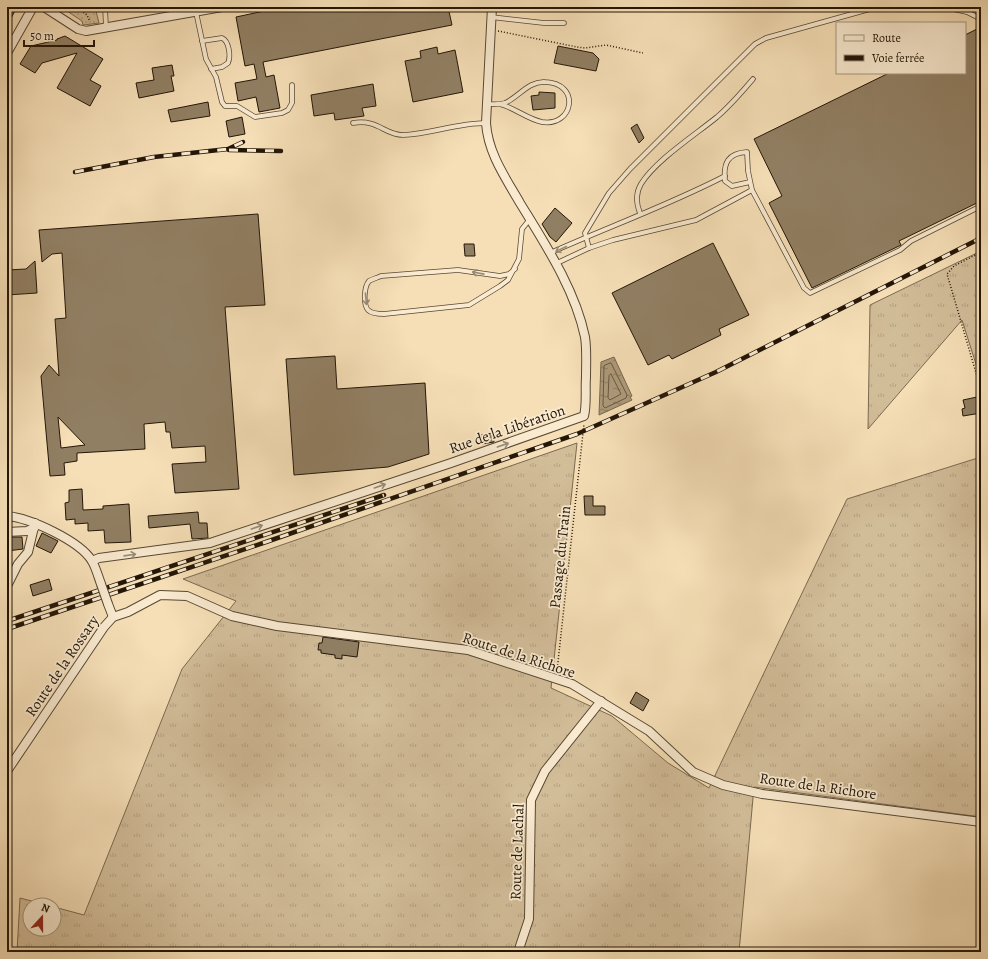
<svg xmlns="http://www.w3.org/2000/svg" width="988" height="959" font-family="Alegreya,serif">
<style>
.grass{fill:url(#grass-tufts);stroke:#7a6a50}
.park{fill:url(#park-dots);stroke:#7a6a50}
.water{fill:url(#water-ripples);stroke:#76664d}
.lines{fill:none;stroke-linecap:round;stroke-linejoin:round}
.shore{stroke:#685841;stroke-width:1}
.building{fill:#917f63;stroke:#231607;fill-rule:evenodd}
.lane-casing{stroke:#584833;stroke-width:5.5}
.street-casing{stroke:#584833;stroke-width:10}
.path{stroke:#231607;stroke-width:1.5;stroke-dasharray:1 2;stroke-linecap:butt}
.lane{stroke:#f9ead0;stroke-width:4}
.street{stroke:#f9ead0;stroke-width:8}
.rail-casing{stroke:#231607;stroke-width:4.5}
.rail{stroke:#f9ead0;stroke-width:3;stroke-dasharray:9;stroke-linecap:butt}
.street-bridge-casing{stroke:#584833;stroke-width:10;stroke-linecap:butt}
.street-bridge{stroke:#f9ead0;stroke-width:8}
.oneway{stroke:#998b76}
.labels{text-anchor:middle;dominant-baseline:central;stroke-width:3.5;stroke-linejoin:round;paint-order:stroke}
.street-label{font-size:15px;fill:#231607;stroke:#f9ead0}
</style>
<defs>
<pattern id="grass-tufts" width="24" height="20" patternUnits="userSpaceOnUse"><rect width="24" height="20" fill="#d2bd99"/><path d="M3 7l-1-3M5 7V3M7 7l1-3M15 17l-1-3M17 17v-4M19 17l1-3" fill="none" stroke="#b4a282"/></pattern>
<pattern id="park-dots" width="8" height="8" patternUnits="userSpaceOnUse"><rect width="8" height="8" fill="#d2bd99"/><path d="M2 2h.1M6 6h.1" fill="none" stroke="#b4a282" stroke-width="1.8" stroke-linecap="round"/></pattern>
<pattern id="water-ripples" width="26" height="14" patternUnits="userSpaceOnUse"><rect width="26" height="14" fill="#ae9b7b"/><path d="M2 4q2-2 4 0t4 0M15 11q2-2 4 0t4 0" fill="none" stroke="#8d7d63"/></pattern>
</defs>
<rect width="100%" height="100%" fill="#f6dfb7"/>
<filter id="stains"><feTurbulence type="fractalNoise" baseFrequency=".005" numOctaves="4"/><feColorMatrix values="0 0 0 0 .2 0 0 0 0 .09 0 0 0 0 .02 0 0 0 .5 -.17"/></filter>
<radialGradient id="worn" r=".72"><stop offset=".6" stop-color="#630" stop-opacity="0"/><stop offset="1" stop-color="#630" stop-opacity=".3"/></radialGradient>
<!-- grass -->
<g class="grass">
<path d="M981 251V380L962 320 868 429 870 305Z"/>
<path d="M577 443 551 688 612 716 668 763 709 788 847 499 981 457V817L754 787 739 952H17L20 898 47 905H30V929H54V907L84 915 182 669 236 601 183 579Z"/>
</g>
<!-- park -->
<path class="park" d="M61 7H91L96 11 99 23 83 25 82 21Z"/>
<!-- water -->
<path class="water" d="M614 357 632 396 630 397 632 400 599 415 601 362Z"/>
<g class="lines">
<!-- shore -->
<g class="shore">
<path d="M611 363 627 395 626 398 605 408 603 406 604 366Z"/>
<path d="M611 374 621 394 610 400 608 398 609 376Z"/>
</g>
</g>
<!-- building -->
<g class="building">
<path d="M7 7H17L7 26Z"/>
<path d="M283 7H448L452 25 263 62 266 77 274 75 280 108 259 112 256 97 238 101 235 83 257 79 254 64 245 66 236 17Z"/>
<path d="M981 27V201L899 241 901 245 899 246 812 288 769 203 782 196 754 139 889 73H965V35Z"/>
<path d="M65 36 103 59 90 80 101 86 90 106 57 88 77 53 42 63 35 73 20 64 31 46 57 40V39Z"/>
<path d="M558 46 593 53 599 59 596 71 554 63Z"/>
<path d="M437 47 438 54 455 50 463 92 413 102 405 61 421 58 420 51Z"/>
<path d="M172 65 174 76H171L174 91 139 98 136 83 154 80 152 68Z"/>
<path d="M373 84 376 106 362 108 364 116 335 120 334 113 314 116 311 95Z"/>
<path d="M539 92 555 93V108L533 110 531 96 539 95Z"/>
<path d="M208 102 210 116 171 122 168 110Z"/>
<path d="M242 117 245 134 229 137 226 121Z"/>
<path d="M637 124 644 138 639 143 631 128Z"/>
<path d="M555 208 572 223 556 242 550 237 542 224Z"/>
<path d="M258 214 265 305 225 307 239 489 175 493 172 464 206 462 205 446 172 448 170 432H166L165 422 144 424 145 449 77 453V461L64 463 65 475 50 476 41 376 49 365 59 376 55 319 66 318 62 253 52 254 42 262 39 230ZM58 417 85 445 61 448Z"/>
<path d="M713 243 749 315 719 329 721 335 672 359 669 355 648 365 612 293Z"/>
<path d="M464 244H474L475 256H465Z"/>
<path d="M35 261 37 293 7 295V270L26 269Z"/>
<path d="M335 356 337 389 425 383 429 454 388 467 294 475 286 359Z"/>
<path d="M977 397 981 413 963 416 962 409 965 408 963 400Z"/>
<path d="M493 433 494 442 482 444 481 435Z"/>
<path d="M82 489 83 510 103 509V506L129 504 131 542 105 543 104 530 88 531V523L75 524V519L66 520 65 503 69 502V490Z"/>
<path d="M584 496H593V506H605V515H585Z"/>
<path d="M198 512 199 523H207L208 538 192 539 190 524 149 528 148 516Z"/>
<path d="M42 533 58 541 51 553 36 546Z"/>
<path d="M7 537H22L23 549 7 551Z"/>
<path d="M49 579 52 590 33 596 30 585Z"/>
<path d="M323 637 359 642 357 657 342 655V659L335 658V655L321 653V650H318L319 643H322Z"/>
<path d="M636 692 649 700 643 711 630 703Z"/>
</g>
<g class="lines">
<!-- lane casing -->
<g class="lane-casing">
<g id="lane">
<path d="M105 7 106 27"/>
<path d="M944 7 967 12 981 19"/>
<path d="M196 12 206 59 216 77 222 102 225 106H237L255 117 282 113 288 110 292 103V85"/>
<path d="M491 17 544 23H564"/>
<path d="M202 41 222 38C229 41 231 56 228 63L222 67 211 69"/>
<path d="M487 104C493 104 499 105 505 103 519 97 528 81 545 82 581 83 574 127 542 122 527 119 515 108 500 104"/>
<path d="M353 123C379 119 384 135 403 135 430 134 457 123 486 123"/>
<path d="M750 182 732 186 725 181C723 163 728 153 747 152L748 171 752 190 804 288 810 293 900 250 911 241 981 206"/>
<path d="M640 213C636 203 635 194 641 184 656 160 695 135 717 117 731 105 742 92 753 79"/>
<path d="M589 248 585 233 609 193 630 169 755 44 766 38 877 7"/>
<path d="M550 253C608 227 669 205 725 176"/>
<path d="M555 264 589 248 613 240 696 220 752 190"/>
<path d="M515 269 509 274 500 276 458 270 381 276C377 278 372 279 369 281 364 287 363 304 368 310 372 314 379 314 384 314L469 305 500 286 508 280 519 259 522 229 530 219"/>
</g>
</g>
<!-- street casing -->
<g class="street-casing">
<g id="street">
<path d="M44 7 78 29 86 31 222 7"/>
<path d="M7 53 33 7"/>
<path d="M7 516C30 518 80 541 92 561 96 568 98 576 101 584"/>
<path d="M7 532 27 531 34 528"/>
<path d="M92 561 99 558 210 543 451 463 584 416C587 404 585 389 586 377 586 363 587 350 585 337 575 289 545 244 520 203 505 177 488 153 486 123L492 7"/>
<path d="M7 586 18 564 28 552 35 523"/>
<path d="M108 604 113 617 128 612 160 595 187 596 232 616 277 626 468 650 572 684 649 731 693 772 723 785 762 794 981 822"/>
<path d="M7 771 104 627 113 617"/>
<path d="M518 952 529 919 531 800 545 771 601 701"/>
</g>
</g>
<!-- path -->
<g class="path">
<path d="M76 7 87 15 90 22"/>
<path d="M498 31 577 47 585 48 606 45 643 53"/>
<path d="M979 383 947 274 954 266 981 252"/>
<path d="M557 671 584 424"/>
</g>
<!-- lane -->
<use href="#lane" class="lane"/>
<!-- street -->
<use href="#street" class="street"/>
<!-- rail casing -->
<g class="rail-casing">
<g id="rail">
<path d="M229 150 281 151"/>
<path d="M75 172 154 157 228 149 243 142"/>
<path d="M7 621 384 495"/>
<path d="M7 629 266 542 577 434 716 372 981 238"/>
</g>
</g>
<!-- rail -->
<use href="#rail" class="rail"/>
<!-- street-bridge casing -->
<g class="street-bridge-casing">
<path id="street-bridge" d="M101 584 108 604"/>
</g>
<!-- street-bridge -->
<use href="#street-bridge" class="street-bridge"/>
</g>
<!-- one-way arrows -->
<defs><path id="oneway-shaft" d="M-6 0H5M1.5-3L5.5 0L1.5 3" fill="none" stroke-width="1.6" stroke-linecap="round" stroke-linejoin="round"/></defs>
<g class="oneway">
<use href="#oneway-shaft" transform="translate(561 249) rotate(155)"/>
<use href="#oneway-shaft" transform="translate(478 273) rotate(-169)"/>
<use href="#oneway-shaft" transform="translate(366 299) rotate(84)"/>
<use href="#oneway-shaft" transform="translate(503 445) rotate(-19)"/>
<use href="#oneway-shaft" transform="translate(380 486) rotate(-19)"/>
<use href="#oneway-shaft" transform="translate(257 527) rotate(-19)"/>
<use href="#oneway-shaft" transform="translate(130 555) rotate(-8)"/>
</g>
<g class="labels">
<!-- street labels -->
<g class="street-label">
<text transform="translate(507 429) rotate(-19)">Rue de la Libération</text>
<text transform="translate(560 557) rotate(-84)">Passage du Train</text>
<text transform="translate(519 655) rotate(18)">Route de la Richore</text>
<text transform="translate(62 666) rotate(-56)">Route de la Rossary</text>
<text transform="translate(818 786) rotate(8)">Route de la Richore</text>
<text transform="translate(517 852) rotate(-88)">Route de Lachal</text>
</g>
</g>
<!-- margin -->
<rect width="988" height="959" fill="none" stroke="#f6dfb7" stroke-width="24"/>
<rect x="8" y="8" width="972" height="943" fill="none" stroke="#231607" stroke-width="2"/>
<rect x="12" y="12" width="964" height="935" fill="none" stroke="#231607"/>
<!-- legend -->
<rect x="836" y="22" width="130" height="52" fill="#f9ead0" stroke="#a39580"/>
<rect x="844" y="35" width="20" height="6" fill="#f9ead0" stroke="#a39580"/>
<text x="872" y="42" font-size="12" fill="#231607">Route</text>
<rect x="844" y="55" width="20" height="6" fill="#231607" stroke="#a39580"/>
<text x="872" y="62" font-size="12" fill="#231607">Voie ferrée</text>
<!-- north arrow -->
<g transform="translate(42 917) rotate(21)"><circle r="19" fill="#f9ead0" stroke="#a39580"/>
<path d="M0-3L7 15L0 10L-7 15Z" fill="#8f2418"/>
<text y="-6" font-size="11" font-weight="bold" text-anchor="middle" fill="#231607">N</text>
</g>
<!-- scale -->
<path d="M24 40v6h70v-6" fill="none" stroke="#231607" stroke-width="2"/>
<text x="30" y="40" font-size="12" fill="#231607" stroke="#f9ead0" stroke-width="3" paint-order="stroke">50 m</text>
<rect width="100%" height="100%" filter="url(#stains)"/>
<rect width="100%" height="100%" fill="url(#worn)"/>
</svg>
